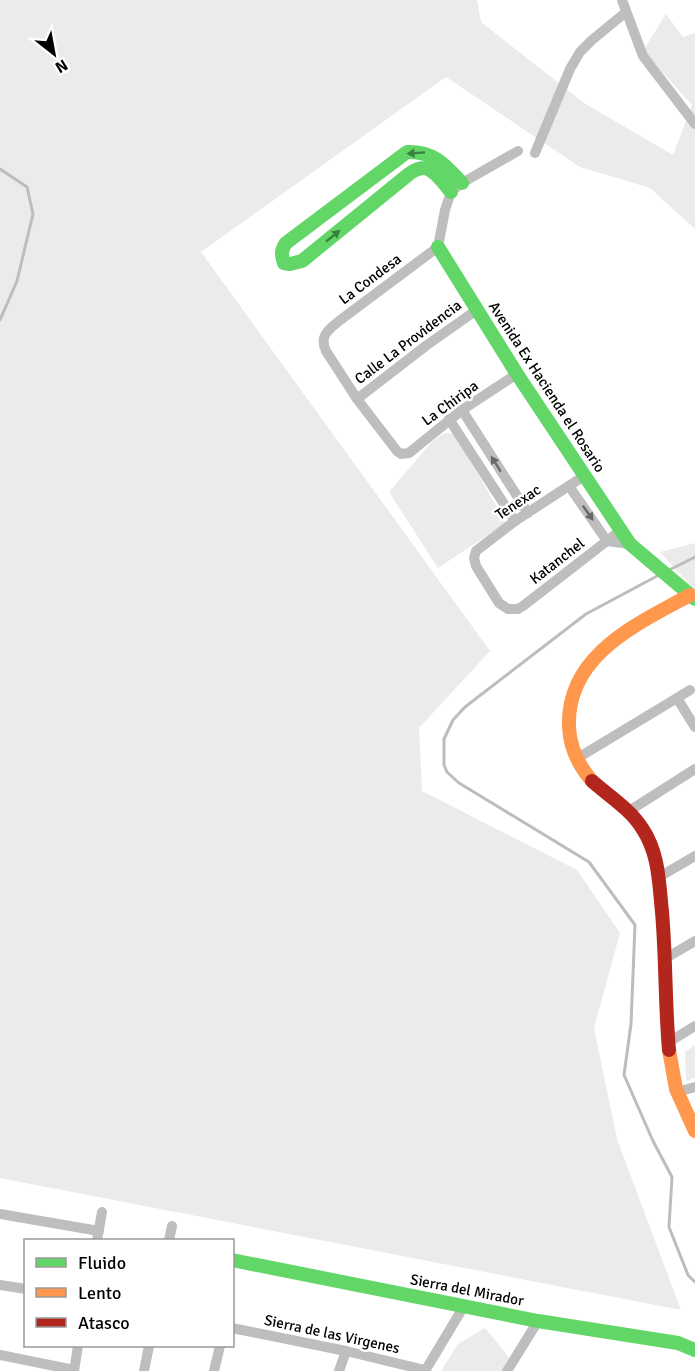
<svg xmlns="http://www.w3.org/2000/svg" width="695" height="1371" font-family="Signika,sans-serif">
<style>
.green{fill:#ebebeb}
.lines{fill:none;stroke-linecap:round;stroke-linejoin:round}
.stream{stroke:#bdbdbd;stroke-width:3}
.street{stroke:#bebebe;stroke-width:10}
.fast{stroke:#63d668;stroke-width:14}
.slow{stroke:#ff974d;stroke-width:14}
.jam{stroke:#b3261e;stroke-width:14}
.oneway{fill:#3b803e}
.oneway2{fill:#686868}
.labels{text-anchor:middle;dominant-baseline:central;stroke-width:5;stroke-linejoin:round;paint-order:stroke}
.street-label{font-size:15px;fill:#000;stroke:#fff}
</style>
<rect width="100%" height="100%" fill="#fff"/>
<!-- green -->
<g class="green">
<path d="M0 0H477L481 22 584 103 673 155 692 105 643 51 666 14 683 37 695 33V229L650 188 580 167 446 77 201 252 490 651 419 728 422 791 577 870 620 933 594 1028 617 1139 681 1310 0 1178Z"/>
<path d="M446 433H453L457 437 506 523 438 568 389 492 432 442 440 436Z"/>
<path d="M695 543V590L660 552Z"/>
<path d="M695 1045V1078L686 1081 685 1052Z"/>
<path d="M485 1328 509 1357 501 1371H441L458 1344Z"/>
</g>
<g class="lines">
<!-- stream -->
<g class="stream">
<path d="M0 169 27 187 33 214 17 281 0 320"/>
<path d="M667 571 695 557"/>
<path d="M659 575 586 614 465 707 453 720 444 739V765L447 772 459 783 589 862 635 925 631 1024 624 1075 653 1141 672 1177 669 1227 688 1275 695 1282"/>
</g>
<!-- street -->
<g class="street">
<path d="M622 0 643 56 695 124"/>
<path d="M535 153 570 69 580 52 592 40 626 12"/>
<path d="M517 374 462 410 409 453 401 454 397 451 357 399 326 351C319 336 328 330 339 321L438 247 445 210 451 192 462 183 518 151"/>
<path d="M357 399 427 345 478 309"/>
<path d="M462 410 528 513"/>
<path d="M449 419 515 521"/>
<path d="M584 476 515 521 476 551 474 558 476 566 499 603 508 609H518L523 606 621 530"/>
<path d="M569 486 607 541 630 544"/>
<path d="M677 698 690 690"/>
<path d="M576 759 677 698 695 727"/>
<path d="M629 811 695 769"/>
<path d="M659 877 695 856"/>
<path d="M666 958 695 941"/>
<path d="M669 1042 695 1026"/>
<path d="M677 1092 695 1087"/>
<path d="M0 1214 99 1231"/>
<path d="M97 1240 102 1212"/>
<path d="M169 1240 172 1226"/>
<path d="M0 1285 26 1289"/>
<path d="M232 1328 346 1351 425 1370"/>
<path d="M0 1355 74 1370"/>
<path d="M74 1371 78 1346"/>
<path d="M144 1371 149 1346"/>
<path d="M214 1371 220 1346"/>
<path d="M339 1371 346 1351"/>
<path d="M425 1371 464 1306"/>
<path d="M507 1371 538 1321"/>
</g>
<!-- fast -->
<g class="fast">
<path d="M451 192C444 184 435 169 424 168 418 168 413 171 409 174L302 261 290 264 284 263C281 255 281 250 286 243L407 152C434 151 445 165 462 183"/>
<path d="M438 247 517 374 630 544 695 599"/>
<path d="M232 1260 538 1321 678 1343 695 1350"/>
</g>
<!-- slow -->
<g class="slow">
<path d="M592 781C578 765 570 748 569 727 566 655 637 624 690 595"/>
<path d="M669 1050 676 1089 695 1131"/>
</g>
<!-- jam -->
<path class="jam" d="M592 781C609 796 630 809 642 828 659 853 659 883 662 912 666 958 665 1004 669 1050"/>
</g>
<!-- one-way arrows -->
<defs><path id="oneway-solid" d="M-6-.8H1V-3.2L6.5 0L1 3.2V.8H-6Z" transform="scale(1.5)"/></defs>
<g class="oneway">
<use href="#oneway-solid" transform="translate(416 153) rotate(176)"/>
<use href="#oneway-solid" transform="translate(333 236) rotate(-39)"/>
</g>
<g class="oneway2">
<use href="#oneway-solid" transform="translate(496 464) rotate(-122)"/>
<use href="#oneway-solid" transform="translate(588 513) rotate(55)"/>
</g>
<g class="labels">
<!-- street labels -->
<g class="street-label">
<text transform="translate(370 279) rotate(-37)">La Condesa</text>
<text transform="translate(408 342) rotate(-37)">Calle La Providencia</text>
<text transform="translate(547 387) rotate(57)">Avenida Ex Hacienda el Rosario</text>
<text transform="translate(450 403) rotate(-36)">La Chiripa</text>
<text transform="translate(518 502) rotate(-34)">Tenexac</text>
<text transform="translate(557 561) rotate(-38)">Katanchel</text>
<text transform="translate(467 1290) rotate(11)">Sierra del Mirador</text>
<text transform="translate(332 1334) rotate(12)">Sierra de las Virgenes</text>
</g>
</g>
<!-- legend -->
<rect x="24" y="1239" width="210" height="108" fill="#ffffff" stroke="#999999" stroke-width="1.5"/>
<rect x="36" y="1258" width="30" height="9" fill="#63d668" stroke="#999999" stroke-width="1.5"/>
<text x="78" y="1269" font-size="18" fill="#000000">Fluido</text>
<rect x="36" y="1288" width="30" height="9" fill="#ff974d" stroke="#999999" stroke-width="1.5"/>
<text x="78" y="1299" font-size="18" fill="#000000">Lento</text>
<rect x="36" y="1318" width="30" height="9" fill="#b3261e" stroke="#999999" stroke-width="1.5"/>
<text x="78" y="1329" font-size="18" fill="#000000">Atasco</text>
<!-- north arrow -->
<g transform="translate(54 54) rotate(149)" stroke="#ffffff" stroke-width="4.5" paint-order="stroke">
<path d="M0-4.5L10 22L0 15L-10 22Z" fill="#000000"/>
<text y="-9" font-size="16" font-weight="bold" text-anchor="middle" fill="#000000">N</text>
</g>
</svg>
